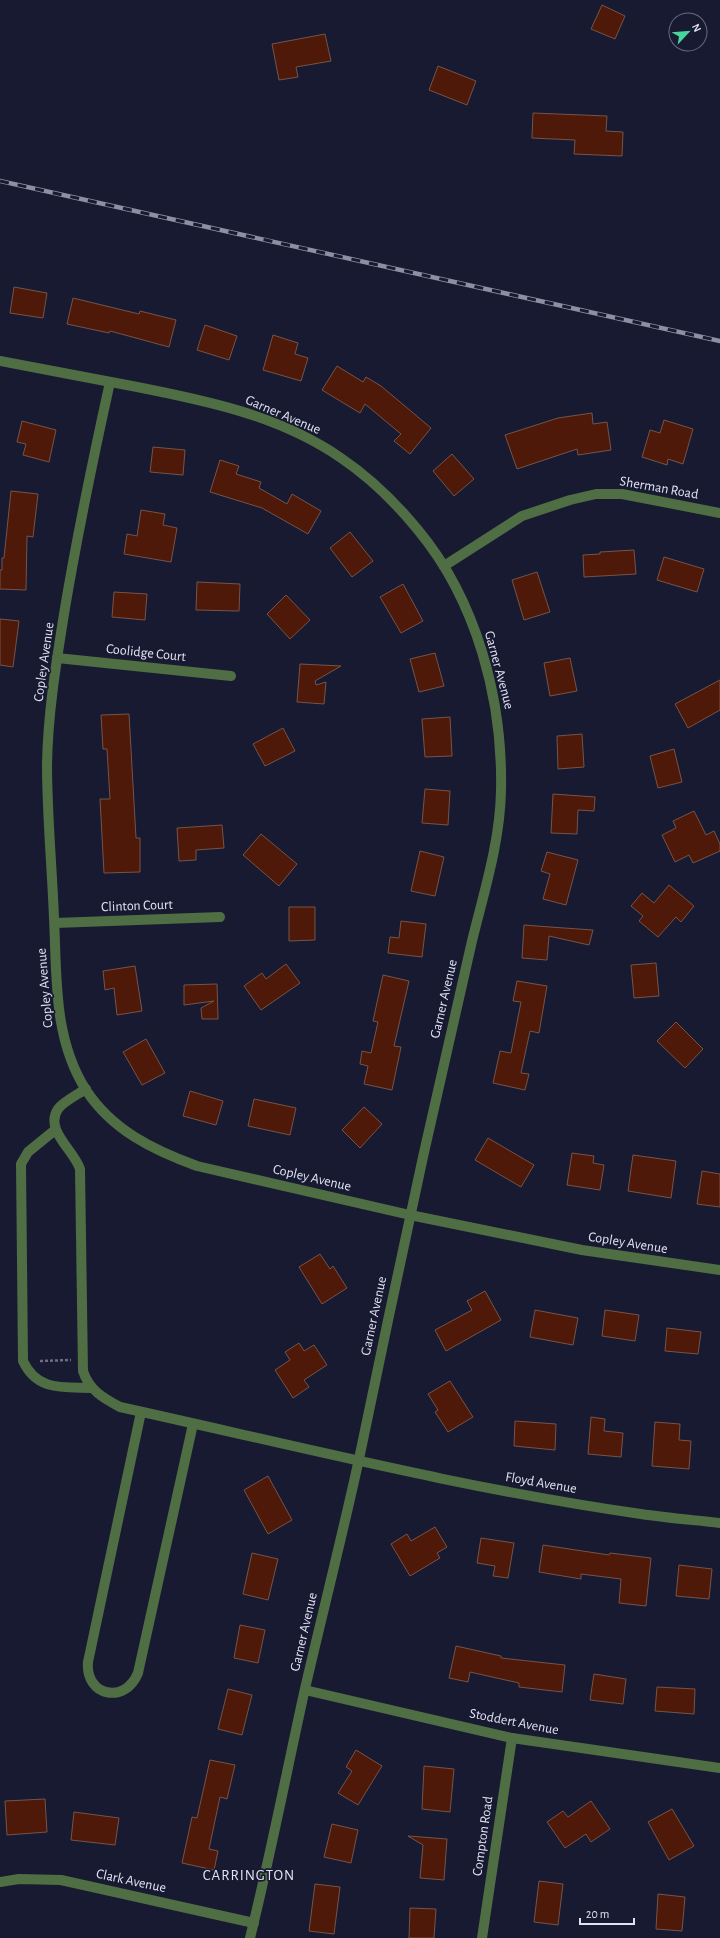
<svg xmlns="http://www.w3.org/2000/svg" width="720" height="1938" font-family="'Alegreya Sans',sans-serif">
<style>
.building{fill:#4e1908;stroke:#74544a}
.lines{fill:none;stroke-linecap:round;stroke-linejoin:round}
.path{stroke:#6b6d82;stroke-width:2.5;stroke-dasharray:3 2;stroke-linecap:butt}
.minor{stroke:#4f6e43;stroke-width:10}
.rail-casing{stroke:#8d8fa2;stroke-width:4.5}
.rail{stroke:#181a31;stroke-width:3;stroke-dasharray:9;stroke-linecap:butt}
.labels{text-anchor:middle;dominant-baseline:central;stroke-width:3.5;stroke-linejoin:round;paint-order:stroke}
.street-label{font-size:14px;fill:#e0e2f3;stroke:#181a31}
.neighbourhood-label{font-size:15px;letter-spacing:1px;fill:#e0e2f3;stroke:#181a31}
</style>
<rect width="100%" height="100%" fill="#181a31"/>
<!-- building -->
<g class="building">
<path d="M602 5 625 16 615 39 591 29Z"/>
<path d="M325 34 331 61 296 67 298 77 279 80 272 44Z"/>
<path d="M438 66 476 81 467 105 429 90Z"/>
<path d="M533 113 607 116 606 131 623 132 622 156 574 154 575 140 532 138Z"/>
<path d="M14 287 47 293 43 318 10 313Z"/>
<path d="M73 298 139 314 140 311 176 320 169 347 110 331 109 333 67 324Z"/>
<path d="M205 325 237 336 229 360 197 350Z"/>
<path d="M273 335 298 343 295 354 308 358 301 381 263 370Z"/>
<path d="M337 366 363 382 366 377 381 386 431 428 410 454 394 441 401 434 365 404 360 413 322 390Z"/>
<path d="M592 413 593 424 607 422 611 450 578 455 577 449 517 469 505 435 558 418Z"/>
<path d="M664 420 693 429 683 464 668 459 667 465 642 457 650 430 660 433Z"/>
<path d="M22 421 56 430 49 462 23 455 26 444 17 442Z"/>
<path d="M153 447 185 450 183 475 150 472Z"/>
<path d="M452 454 474 479 454 496 433 471Z"/>
<path d="M220 460 239 466 236 474 261 482 259 488 287 504 292 494 321 511 308 534 262 508 210 492Z"/>
<path d="M11 491 38 494 33 537 27 536 26 590 0 589V570H2V558H4Z"/>
<path d="M141 510 165 514 163 525 177 528 171 562 124 554 127 534 137 536Z"/>
<path d="M350 532 373 561 352 577 330 548Z"/>
<path d="M634 550 636 574 584 577 583 555 600 554V552Z"/>
<path d="M664 557 704 569 697 592 657 580Z"/>
<path d="M537 572 550 612 524 620 512 580Z"/>
<path d="M197 582 240 584 239 611 196 610Z"/>
<path d="M403 584 423 621 401 633 380 597Z"/>
<path d="M114 592 147 594 145 620 112 617Z"/>
<path d="M286 595 310 620 290 639 267 614Z"/>
<path d="M0 619 19 621 13 667 0 665Z"/>
<path d="M435 653 444 686 419 692 410 659Z"/>
<path d="M570 658 577 691 550 696 544 663Z"/>
<path d="M300 664 341 666 315 681 316 685 326 682 324 704 297 702Z"/>
<path d="M720 680V710L688 728 675 704Z"/>
<path d="M129 714 136 838H140V872L104 873 100 799H110L107 749H103L101 715Z"/>
<path d="M450 717 452 756 425 757 422 719Z"/>
<path d="M283 728 295 751 265 766 253 744Z"/>
<path d="M582 734 584 767 558 769 557 736Z"/>
<path d="M674 749 682 782 658 788 650 756Z"/>
<path d="M425 789 450 791 448 825 422 823Z"/>
<path d="M553 794 595 797 594 811 578 810 577 834 551 833Z"/>
<path d="M694 811 706 835 714 831 720 844V851L693 863 689 855 675 862 662 835 676 828 673 821Z"/>
<path d="M222 825 224 848 196 850V860L179 861 177 828Z"/>
<path d="M261 834 297 864 279 886 243 855Z"/>
<path d="M420 851 444 857 435 896 411 891Z"/>
<path d="M547 852 578 860 566 905 543 899 550 874 541 871Z"/>
<path d="M669 885 694 906 681 922 676 917 658 937 639 921 643 916 631 906 642 893 654 903Z"/>
<path d="M289 907H315V940L289 941Z"/>
<path d="M401 921 426 924 422 957 388 953 390 937 399 938Z"/>
<path d="M524 925 550 927 593 930 589 945 549 936 547 960 522 958Z"/>
<path d="M656 963 659 996 634 998 631 965Z"/>
<path d="M286 964 300 983 261 1010 244 986 262 973 266 979Z"/>
<path d="M135 966 142 1011 117 1015 114 988 105 990 103 971Z"/>
<path d="M383 975 409 981 394 1046 401 1047 392 1090 364 1084 368 1066 360 1064 362 1051 371 1053 378 1022 373 1021Z"/>
<path d="M517 981 547 986 539 1033 530 1031 521 1073 529 1074 525 1090 493 1083 500 1051 511 1053 521 1002 513 1001Z"/>
<path d="M217 984 218 1019H202L201 1008 214 1001 184 1005V985Z"/>
<path d="M676 1022 703 1049 685 1068 657 1041Z"/>
<path d="M146 1039 165 1073 142 1085 123 1052Z"/>
<path d="M190 1091 223 1101 216 1125 183 1116Z"/>
<path d="M254 1099 296 1108 290 1135 248 1126Z"/>
<path d="M364 1107 382 1124 360 1148 342 1130Z"/>
<path d="M488 1138 534 1165 521 1187 475 1160Z"/>
<path d="M572 1153 594 1156 593 1163 604 1165 600 1190 567 1185Z"/>
<path d="M633 1155 676 1161 671 1198 628 1191Z"/>
<path d="M702 1171 720 1174V1207L697 1204Z"/>
<path d="M320 1254 330 1269 333 1266 347 1288 322 1304 299 1267Z"/>
<path d="M485 1291 501 1320 446 1351 435 1330 472 1310 467 1301Z"/>
<path d="M535 1310 578 1318 573 1345 530 1337Z"/>
<path d="M605 1310 639 1315 635 1341 602 1336Z"/>
<path d="M667 1328 701 1332 698 1354 665 1351Z"/>
<path d="M299 1343 304 1351 314 1345 327 1365 304 1380 309 1387 293 1398 275 1370 290 1360 285 1352Z"/>
<path d="M450 1381 473 1417 448 1432 435 1412 438 1410 428 1394Z"/>
<path d="M591 1417 605 1419 604 1431 623 1433 621 1457 588 1454Z"/>
<path d="M515 1421 556 1424 555 1450 514 1446Z"/>
<path d="M655 1422 680 1424 679 1440 691 1441 689 1469 652 1466Z"/>
<path d="M268 1476 292 1520 268 1534 244 1490Z"/>
<path d="M435 1527 447 1547 437 1553 440 1558 410 1576 391 1544 407 1534 411 1541Z"/>
<path d="M481 1538 514 1543 508 1578 493 1576 495 1566 477 1563Z"/>
<path d="M543 1545 609 1555 610 1553 651 1558 646 1606 619 1603 621 1579 581 1574V1579L539 1572Z"/>
<path d="M252 1553 278 1559 268 1600 243 1594Z"/>
<path d="M679 1565 712 1569 709 1599 676 1596Z"/>
<path d="M240 1625 265 1630 258 1663 234 1658Z"/>
<path d="M456 1646 501 1656V1658L565 1665 562 1692 519 1687V1683L470 1672 468 1682 449 1678Z"/>
<path d="M594 1674 626 1679 623 1704 590 1700Z"/>
<path d="M657 1687 695 1689 694 1714 655 1711Z"/>
<path d="M228 1689 252 1695 242 1735 218 1729Z"/>
<path d="M356 1750 382 1766 358 1805 338 1793 352 1771 346 1767Z"/>
<path d="M210 1760 235 1765 227 1799 220 1797 209 1849 218 1851 214 1870 182 1863 192 1817 197 1818Z"/>
<path d="M424 1766 454 1769 450 1812 422 1809Z"/>
<path d="M45 1799 47 1832 7 1835 5 1801Z"/>
<path d="M591 1801 610 1829 591 1842 586 1834 565 1848 547 1822 563 1811 568 1817Z"/>
<path d="M672 1809 694 1846 669 1860 648 1822Z"/>
<path d="M74 1812 119 1818 115 1845 71 1840Z"/>
<path d="M332 1824 358 1830 351 1863 324 1857Z"/>
<path d="M408 1836 447 1839 444 1880 420 1878 423 1845Z"/>
<path d="M539 1881 563 1884 558 1925 534 1922Z"/>
<path d="M315 1884 340 1887 334 1934 309 1931Z"/>
<path d="M658 1894 685 1897 682 1931 656 1929Z"/>
<path d="M410 1908 436 1909 434 1938H409Z"/>
</g>
<g class="lines">
<!-- path -->
<path class="path" d="M40 1361 71 1360"/>
<!-- minor -->
<g class="minor">
<path d="M0 361C44 369 88 378 132 386 204 400 279 415 341 458 369 477 396 503 418 530 477 601 503 700 501 791 500 842 484 892 472 941 455 1013 439 1085 423 1157 401 1258 380 1358 359 1459 342 1537 322 1615 304 1693 286 1775 270 1857 250 1938"/>
<path d="M110 382C93 459 77 536 64 614 56 664 48 713 47 764 47 815 52 867 54 918 57 977 53 1038 86 1090 112 1130 153 1150 197 1166L410 1215 582 1250 720 1270"/>
<path d="M444 566 522 516 570 500 596 494H622L720 513"/>
<path d="M57 658 231 676"/>
<path d="M55 923 220 917"/>
<path d="M86 1089C77 1095 64 1101 58 1109 44 1130 74 1150 80 1169L83 1371C89 1390 103 1398 120 1407 293 1445 465 1489 641 1514 667 1518 694 1520 720 1523"/>
<path d="M55 1130 28 1152 21 1164 23 1361C37 1391 62 1387 91 1388"/>
<path d="M141 1412 88 1662C85 1696 125 1705 138 1673L193 1424"/>
<path d="M305 1690 512 1738 720 1768"/>
<path d="M0 1882 19 1879 61 1880 254 1923"/>
<path d="M482 1938 512 1738"/>
</g>
<!-- rail casing -->
<g class="rail-casing">
<path id="rail" d="M0 181 720 341"/>
</g>
<!-- rail -->
<use href="#rail" class="rail"/>
</g>
<g class="labels">
<!-- street labels -->
<g class="street-label">
<text transform="translate(283 415) rotate(23)">Garner Avenue</text>
<text transform="translate(659 488) rotate(10)">Sherman Road</text>
<text transform="translate(146 653) rotate(6)">Coolidge Court</text>
<text transform="translate(44 662) rotate(-82)">Copley Avenue</text>
<text transform="translate(499 670) rotate(75)">Garner Avenue</text>
<text transform="translate(137 906) rotate(-2)">Clinton Court</text>
<text transform="translate(45 988) rotate(-95)">Copley Avenue</text>
<text transform="translate(444 999) rotate(-77)">Garner Avenue</text>
<text transform="translate(312 1178) rotate(13)">Copley Avenue</text>
<text transform="translate(628 1243) rotate(9)">Copley Avenue</text>
<text transform="translate(374 1316) rotate(-78)">Garner Avenue</text>
<text transform="translate(541 1483) rotate(10)">Floyd Avenue</text>
<text transform="translate(304 1632) rotate(-77)">Garner Avenue</text>
<text transform="translate(514 1722) rotate(11)">Stoddert Avenue</text>
<text transform="translate(483 1836) rotate(-82)">Compton Road</text>
<text transform="translate(131 1881) rotate(12)">Clark Avenue</text>
</g>
<!-- neighbourhood labels -->
<g class="neighbourhood-label">
<text x="249" y="1875">CARRINGTON</text>
</g>
</g>
<!-- north arrow -->
<g transform="translate(688 32) rotate(64)"><circle r="19" fill="#181a31" stroke="#686a7f"/>
<path d="M0-3L7 15L0 10L-7 15Z" fill="#48d49d"/>
<text y="-6" font-size="11" font-weight="bold" text-anchor="middle" fill="#e0e2f3">N</text>
</g>
<!-- scale -->
<path d="M580 1918v6h54v-6" fill="none" stroke="#e0e2f3" stroke-width="2"/>
<text x="586" y="1918" font-size="12" fill="#e0e2f3" stroke="#181a31" stroke-width="3" paint-order="stroke">20 m</text>
</svg>
